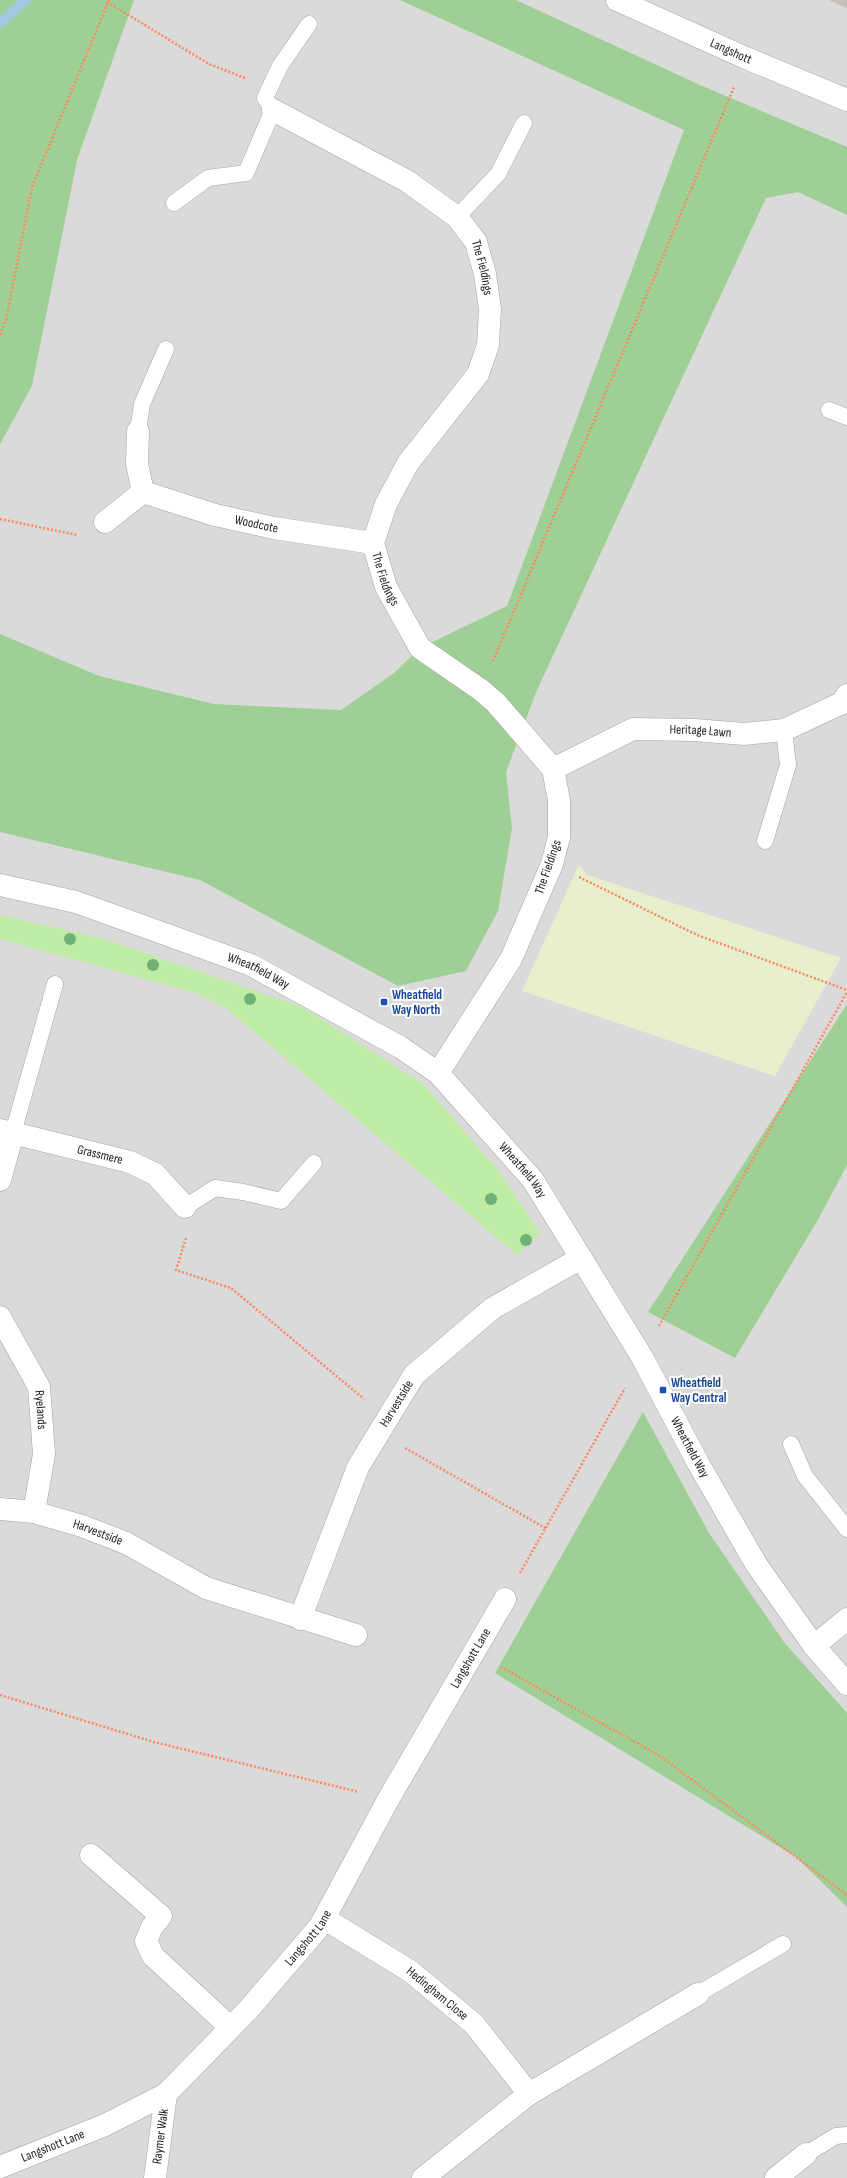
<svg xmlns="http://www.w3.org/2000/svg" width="847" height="2178" font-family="'Sofia Sans Condensed',sans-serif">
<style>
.residential{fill:#dbdada}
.farmland{fill:#e8efcc}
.grass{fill:#beeca5}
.forest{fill:#9ed095}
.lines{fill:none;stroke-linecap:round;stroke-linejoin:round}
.stream{stroke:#a0c8df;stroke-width:11}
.building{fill:#c7bfb5}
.lane-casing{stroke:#a4a4a4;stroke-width:17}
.street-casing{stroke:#a4a4a4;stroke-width:23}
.path{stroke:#ff8863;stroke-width:2.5;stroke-dasharray:2 2;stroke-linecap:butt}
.lane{stroke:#fff;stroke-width:16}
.street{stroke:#fff;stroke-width:22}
.tree{fill:#6fb177}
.transit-dot{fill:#1a4fb4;stroke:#fff;stroke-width:1.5}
.labels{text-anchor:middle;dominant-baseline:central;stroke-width:4;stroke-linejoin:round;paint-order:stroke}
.street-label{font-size:13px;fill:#1d1d1d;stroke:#fff}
.transit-label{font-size:13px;font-weight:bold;fill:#164399;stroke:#fff;text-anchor:start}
</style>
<rect width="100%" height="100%" fill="#efece2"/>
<!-- residential -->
<rect class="residential" x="0" y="0" width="847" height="2178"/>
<!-- farmland -->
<path class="farmland" d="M579 864 587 875 841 958 775 1076 522 991Z"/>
<!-- grass -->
<path class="grass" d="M0 915 105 939 302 1007 423 1084 499 1171 540 1233 517 1255 226 1008 196 993 0 939Z"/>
<!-- forest -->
<g class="forest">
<path d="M0 0H134L77 160 32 386 0 444Z"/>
<path d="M400 0H516L700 85 847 147V215L798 192 766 198 537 690 506 772 512 828 498 911 466 971 398 986 200 880 0 832V634L99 676 214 704 341 710 394 673 420 648 507 606 684 130Z"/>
<path d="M847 1004V1165L819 1218 735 1358 648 1312Z"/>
<path d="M643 1412 709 1533 784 1642 847 1713V1907L796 1857 495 1673Z"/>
</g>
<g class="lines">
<!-- stream -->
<path class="stream" d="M0 23 26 0"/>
</g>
<!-- building -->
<path class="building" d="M829 0H847V8Z"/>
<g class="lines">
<!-- lane casing -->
<g class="lane-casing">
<g id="lane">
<path d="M174 203 208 178 246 173 273 110 265 98 280 66 309 24"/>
<path d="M457 217 498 174 524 123"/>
<path d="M829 410 847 417"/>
<path d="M138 431 142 404 166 349"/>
<path d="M765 841 788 765 784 730"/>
<path d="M13 1133 55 984"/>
<path d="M185 1207 215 1188 243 1192 281 1201 314 1163"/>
<path d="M791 1444 805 1476 847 1529"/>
<path d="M698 1994 783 1944"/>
<path d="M806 2154 836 2136 847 2135"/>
</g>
</g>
<!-- street casing -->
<g class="street-casing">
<g id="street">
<path id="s1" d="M617 0 746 58 847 100"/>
<path id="s2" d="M273 110 407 181 457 217 476 242 485 274 490 309 488 345 478 374 408 463 386 504 373 543 386 587 420 648 481 690 496 703 553 769 559 800V837L552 864 511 959 438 1073"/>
<path id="s3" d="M143 492 215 515 274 528 373 543"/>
<path d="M105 522 143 492 137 464 138 431"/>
<path id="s4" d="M553 769 633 729 695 730 744 734 784 730 842 703 847 695"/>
<path id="s5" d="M0 885 76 902 251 965 400 1047 438 1073 533 1180 642 1357 698 1463 756 1564 814 1646 847 1684"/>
<path id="s6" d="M0 1130 130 1162 155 1174 185 1207"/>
<path d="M0 1180 13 1133"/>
<path id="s7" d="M0 1317 39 1387 44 1454 34 1512"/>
<path id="s8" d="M0 1509 34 1512 82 1526 126 1543 206 1588 356 1635"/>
<path id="s9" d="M300 1619 358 1467 414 1375 493 1308 581 1258"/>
<path d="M814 1646 847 1619"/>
<path d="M91 1855 161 1916 152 1927 146 1941 153 1956 230 2027"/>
<path id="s10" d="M325 1919 410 1971 474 2024 529 2094"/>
<path id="s11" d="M0 2167 105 2125 166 2094 248 2010 320 1926 389 1798 505 1599"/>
<path id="s12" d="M155 2178 166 2094"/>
<path d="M423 2178 529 2094 698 1994"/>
<path d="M776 2178 806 2154"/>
</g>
</g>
<!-- path -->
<g class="path">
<path d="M107 2 209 64 245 78"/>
<path d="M0 335 6 320 32 187 109 0"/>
<path d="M0 519 77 535"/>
<path d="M493 661 734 87"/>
<path d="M579 877 697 935 847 990"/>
<path d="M186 1238 176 1270 231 1288 364 1399"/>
<path d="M659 1326 847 992"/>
<path d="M405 1448 547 1529"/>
<path d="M520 1573 625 1388"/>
<path d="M501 1667 660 1756 847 1895"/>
<path d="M0 1695 154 1742 359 1792"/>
</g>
<!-- lane -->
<use href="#lane" class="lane"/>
<!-- street -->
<use href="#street" class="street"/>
</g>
<!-- trees -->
<g class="tree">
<circle cx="70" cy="939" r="6"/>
<circle cx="153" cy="965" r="6"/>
<circle cx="250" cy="999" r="6"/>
<circle cx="491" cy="1199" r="6"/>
<circle cx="526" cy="1240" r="6"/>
</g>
<!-- markers -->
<g class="transit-dot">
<rect x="380" y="998" width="8" height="8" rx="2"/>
<rect x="659" y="1386" width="8" height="8" rx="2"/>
</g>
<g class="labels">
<!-- street labels -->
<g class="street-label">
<text stroke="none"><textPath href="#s1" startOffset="125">Langshott</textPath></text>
<text stroke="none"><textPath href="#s2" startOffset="271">The Fieldings</textPath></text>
<text stroke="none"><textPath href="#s3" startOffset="118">Woodcote</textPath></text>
<text stroke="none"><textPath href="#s2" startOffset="619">The Fieldings</textPath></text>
<text stroke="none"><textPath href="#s4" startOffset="157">Heritage Lawn</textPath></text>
<text transform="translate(548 867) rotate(-71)">The Fieldings</text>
<text stroke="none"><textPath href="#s5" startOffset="273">Wheatfield Way</textPath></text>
<text stroke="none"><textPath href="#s6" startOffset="103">Grassmere</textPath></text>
<text stroke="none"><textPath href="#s5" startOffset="609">Wheatfield Way</textPath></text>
<text stroke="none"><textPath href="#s9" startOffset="237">Harvestside</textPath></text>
<text stroke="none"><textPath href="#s7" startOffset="103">Ryelands</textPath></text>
<text stroke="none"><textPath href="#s5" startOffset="933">Wheatfield Way</textPath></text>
<text stroke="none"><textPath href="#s8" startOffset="101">Harvestside</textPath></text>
<text stroke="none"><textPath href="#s11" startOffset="717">Langshott Lane</textPath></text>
<text stroke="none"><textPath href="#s11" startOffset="393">Langshott Lane</textPath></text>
<text stroke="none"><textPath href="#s10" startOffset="135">Hedingham Close</textPath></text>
<text stroke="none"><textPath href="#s12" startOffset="42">Raymer Walk</textPath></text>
<text stroke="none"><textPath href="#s11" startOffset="57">Langshott Lane</textPath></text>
</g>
<!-- transit labels -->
<g class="transit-label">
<text x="392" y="995">Wheatfield<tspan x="392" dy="15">Way North</tspan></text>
<text x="671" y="1383">Wheatfield<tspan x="671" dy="15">Way Central</tspan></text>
</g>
</g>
</svg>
